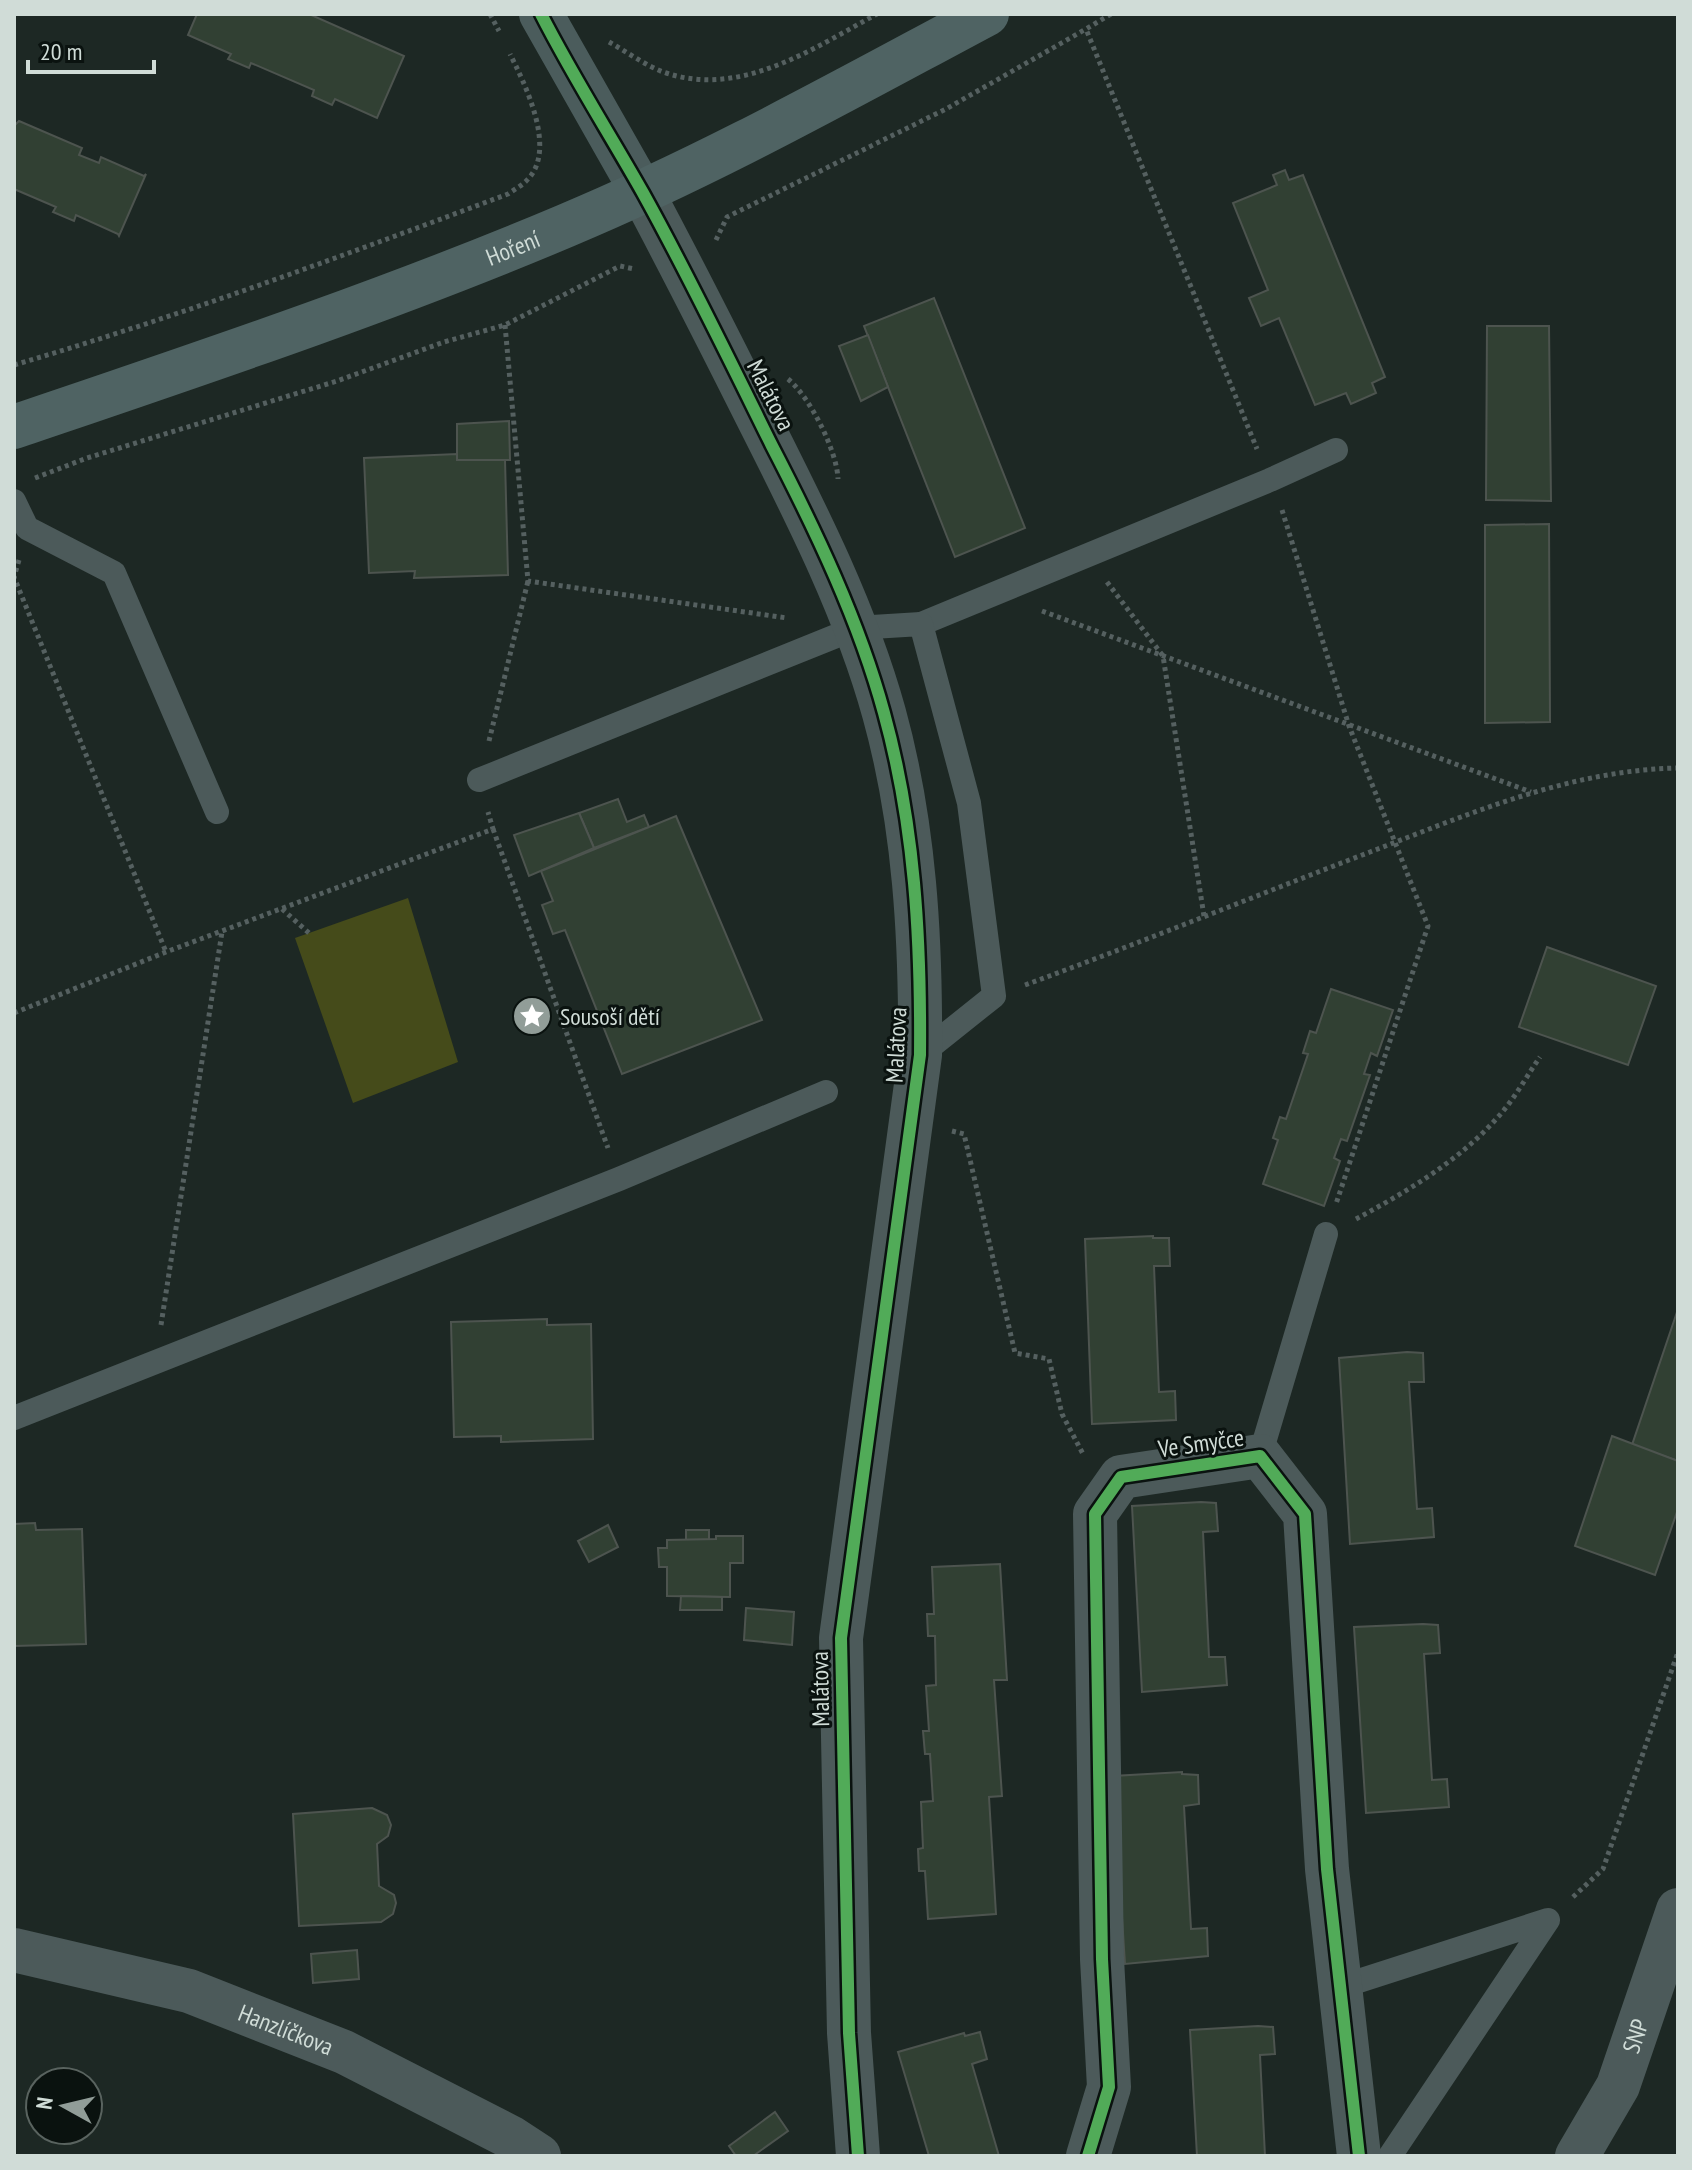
<svg xmlns="http://www.w3.org/2000/svg" width="1692" height="2170" font-family="'PT Sans Narrow',sans-serif">
<style>
.green{fill:#454b1a}
.building{fill:#314033;stroke:#4d544f;stroke-width:2}
.lines{fill:none;stroke-linecap:round;stroke-linejoin:round}
.path{stroke:#556060;stroke-width:5;stroke-dasharray:4 4;stroke-linecap:butt}
.lane{stroke:#4c5a5a;stroke-width:24}
.street{stroke:#4c5a5a;stroke-width:44}
.secondary{stroke:#4b5c5c;stroke-width:44}
.primary{stroke:#4f6363;stroke-width:44}
.cycleway-casing{stroke:#0a120f;stroke-width:17}
.cycleway{stroke:#51ab58;stroke-width:12}
.labels{text-anchor:middle;dominant-baseline:central;stroke-width:6;stroke-linejoin:round;paint-order:stroke}
.street-label{font-size:24px;fill:#d0dcd7;stroke:#0a120f}
.poi-label{font-size:24px;fill:#d0dcd7;stroke:#0a120f;text-anchor:start}
</style>
<rect width="100%" height="100%" fill="#1d2824"/>
<!-- green -->
<path class="green" d="M408 898 458 1062 353 1103 295 938Z"/>
<!-- building -->
<g class="building">
<path d="M197 14H309L404 56 377 118 335 99 332 105 312 96 314 90 251 63 249 68 228 59 231 54 188 35Z"/>
<path d="M19 121 82 148 79 155 99 163 101 157 144 176 146 174 119 236 118 234 76 215 74 221 53 212 56 207 14 189V126Z"/>
<path d="M1285 170 1289 180 1303 175 1385 377 1372 383 1376 393 1351 404 1346 393 1315 405 1279 318 1261 326 1249 298 1268 290 1233 203 1277 185 1273 175Z"/>
<path d="M934 298 1025 528 955 557 864 326Z"/>
<path d="M1487 326H1549L1551 501 1486 500Z"/>
<path d="M868 335 888 387 861 401 839 346Z"/>
<path d="M509 421 510 460H457V424Z"/>
<path d="M457 454V460H505L508 575 414 578 415 571 369 573 364 458Z"/>
<path d="M1549 524 1550 722 1485 723V525Z"/>
<path d="M618 799 627 822 644 815 649 827 594 848 579 813Z"/>
<path d="M579 813 594 848 529 876 514 835Z"/>
<path d="M676 816 762 1020 622 1074 565 930 553 934 542 905 553 901 541 871Z"/>
<path d="M1547 947 1656 986 1628 1065 1519 1027Z"/>
<path d="M1331 989 1393 1010 1377 1056 1371 1053 1364 1074 1370 1075 1347 1141 1341 1139 1334 1158 1340 1161 1324 1206 1263 1184 1278 1140 1273 1138 1280 1117 1286 1119 1308 1054 1303 1053 1310 1031 1316 1033Z"/>
<path d="M1153 1236V1238H1169L1170 1266H1154L1159 1392 1175 1391 1176 1420 1092 1424 1085 1239Z"/>
<path d="M1678 1309V1461L1632 1445Z"/>
<path d="M547 1319V1325L591 1324 593 1439 501 1442V1436L454 1437 451 1322Z"/>
<path d="M1407 1352 1423 1353 1424 1382H1409L1417 1509 1432 1508 1434 1537 1350 1544 1339 1358Z"/>
<path d="M1612 1436 1678 1461V1509L1655 1575 1575 1546Z"/>
<path d="M1201 1502 1216 1503 1218 1531 1203 1532 1209 1657H1225L1227 1685 1142 1692 1132 1506Z"/>
<path d="M35 1523 36 1530 82 1529 86 1644 14 1646V1524Z"/>
<path d="M608 1525 618 1547 589 1562 578 1541Z"/>
<rect x="686" y="1530" width="23" height="10"/>
<path d="M716 1536H743V1563H730V1597L667 1596V1567H659L658 1548H667V1540L716 1539Z"/>
<path d="M1000 1564 1007 1680H994L1002 1796 989 1797 996 1914 928 1919 925 1871H919L918 1849 923 1848 921 1802 933 1801 930 1754H925L923 1731H929L926 1686 936 1685 935 1636H928L927 1614H934L932 1567Z"/>
<path d="M681 1596 722 1597V1610H680Z"/>
<path d="M746 1608 794 1612 792 1645 744 1640Z"/>
<path d="M1423 1624 1438 1625 1440 1653 1424 1654 1432 1780 1447 1779 1449 1807 1366 1813 1354 1627Z"/>
<path d="M1182 1772V1774L1198 1775 1199 1804 1184 1806 1191 1929 1207 1928 1208 1956 1125 1964 1113 1776Z"/>
<path d="M372 1808 387 1815 391 1825 388 1836 377 1844 379 1886 394 1895 396 1903 393 1914 381 1922 299 1926 293 1814Z"/>
<path d="M357 1950 359 1979 313 1983 311 1954Z"/>
<path d="M1258 2026 1273 2027 1275 2054 1260 2055 1265 2156H1197L1190 2030Z"/>
<path d="M980 2032 987 2059 972 2064 999 2156H929L898 2052 964 2033 965 2036Z"/>
<path d="M775 2112 788 2131 753 2156H736L729 2146Z"/>
</g>
<g class="lines">
<!-- path -->
<g class="path">
<path d="M490 14 499 31"/>
<path d="M1111 14 1086 29 1257 449"/>
<path d="M609 42C627 52 645 65 663 72 740 99 812 49 877 14"/>
<path d="M716 240 727 217 946 109 1086 29"/>
<path d="M505 325 528 581 787 618"/>
<path d="M14 365C181 316 345 255 508 194 515 189 523 185 528 179 557 149 525 84 510 54"/>
<path d="M788 379C810 397 837 451 838 479"/>
<path d="M35 478 87 458 337 381 444 342 505 325 620 266 634 269"/>
<path d="M1282 510 1349 726 1428 926 1336 1204"/>
<path d="M19 560 14 577 166 952"/>
<path d="M1107 582 1163 656 1204 916"/>
<path d="M1042 611 1531 792"/>
<path d="M489 741 528 581"/>
<path d="M493 829 608 1148"/>
<path d="M282 909 309 933"/>
<path d="M1025 985C1140 943 1255 896 1370 852 1469 814 1570 770 1678 768"/>
<path d="M14 1013 166 952 493 829 488 812"/>
<path d="M952 1131 964 1134 1015 1353 1049 1359 1062 1414 1083 1454"/>
<path d="M1356 1219C1406 1192 1459 1161 1497 1118 1514 1100 1526 1077 1540 1057"/>
<path d="M161 1325 222 932"/>
<path d="M1573 1897 1603 1869 1678 1652"/>
</g>
<!-- lane -->
<g class="lane">
<path d="M14 501 27 528 114 573 217 812"/>
<path d="M921 624 1270 480 1336 450"/>
<path d="M479 780 856 628 921 624 969 803 994 996 920 1055"/>
<path d="M14 1418 619 1179 826 1092"/>
<path d="M1260 1456 1326 1234"/>
<path d="M1340 1987 1548 1920 1390 2156"/>
</g>
<!-- street -->
<g class="street">
<path d="M642 192C683 269 722 346 761 424 808 517 856 612 884 713 915 825 921 940 920 1055L841 1638 849 2033 858 2156"/>
<path id="s1" d="M14 1950 189 1991 344 2052 510 2137 539 2156"/>
<path d="M1088 2156 1109 2087 1102 1959 1095 1514 1121 1477 1260 1456 1305 1514 1327 1869 1359 2156"/>
<path id="s2" d="M1577 2156 1618 2086 1678 1910"/>
</g>
<!-- secondary -->
<path class="secondary" d="M541 14 642 192"/>
<!-- primary -->
<path class="primary" id="s3" d="M14 427C199 364 385 302 565 226 711 165 848 88 987 14"/>
<!-- cycleway casing -->
<g class="cycleway-casing">
<g id="cycleway">
<path d="M541 14C572 75 609 133 643 193 689 276 730 361 772 446 816 531 859 621 884 713 915 825 921 940 920 1055L841 1638 849 2033 858 2156"/>
<path d="M1088 2156 1109 2087 1102 1959 1095 1514 1121 1477 1260 1456 1305 1514 1327 1869 1359 2156"/>
</g>
</g>
<!-- cycleway -->
<use href="#cycleway" class="cycleway"/>
</g>
<!-- icons -->
<defs>
<g id="sight-disc" transform="scale(2)"><circle r="9.5" fill="#919d98" stroke="#0a120f"/><path d="M0-6L1.8-2.2L6-1.7L2.9 1.2L3.7 5.4L0 3.3L-3.7 5.4L-2.9 1.2L-6-1.7L-1.8-2.2Z" fill="#fff"/></g>
</defs>
<g fill-rule="evenodd">
<use href="#sight-disc" x="532" y="1016"/>
</g>
<g class="labels">
<!-- street labels -->
<g class="street-label">
<text stroke="none"><textPath href="#s3" startOffset="530">Hoření</textPath></text>
<text transform="translate(771 395) rotate(63)">Malátova</text>
<text transform="translate(896 1045) rotate(-87)">Malátova</text>
<text transform="translate(1201 1443) rotate(-8)">Ve Smyčce</text>
<text transform="translate(820 1689) rotate(-91)">Malátova</text>
<text stroke="none"><textPath href="#s1" startOffset="284">Hanzlíčkova</textPath></text>
<text stroke="none"><textPath href="#s2" startOffset="134">SNP</textPath></text>
</g>
<!-- poi labels -->
<g class="poi-label">
<text x="560" y="1016">Sousoší dětí</text>
</g>
</g>
<!-- border -->
<rect width="1692" height="2170" fill="none" stroke="#d0dcd7" stroke-width="32"/>
<!-- north arrow -->
<g transform="translate(64 2106) rotate(278)"><circle r="38" fill="#0a120f" stroke="#59635f" stroke-width="2"/>
<path d="M0-6L14 30L0 20L-14 30Z" fill="#919d98"/>
<text y="-12" font-size="22" font-weight="bold" text-anchor="middle" fill="#d0dcd7">N</text>
</g>
<!-- scale -->
<path d="M28 60v12h126v-12" fill="none" stroke="#d0dcd7" stroke-width="4"/>
<text x="40" y="60" font-size="24" fill="#d0dcd7" stroke="#0a120f" stroke-width="6" paint-order="stroke">20 m</text>
</svg>
